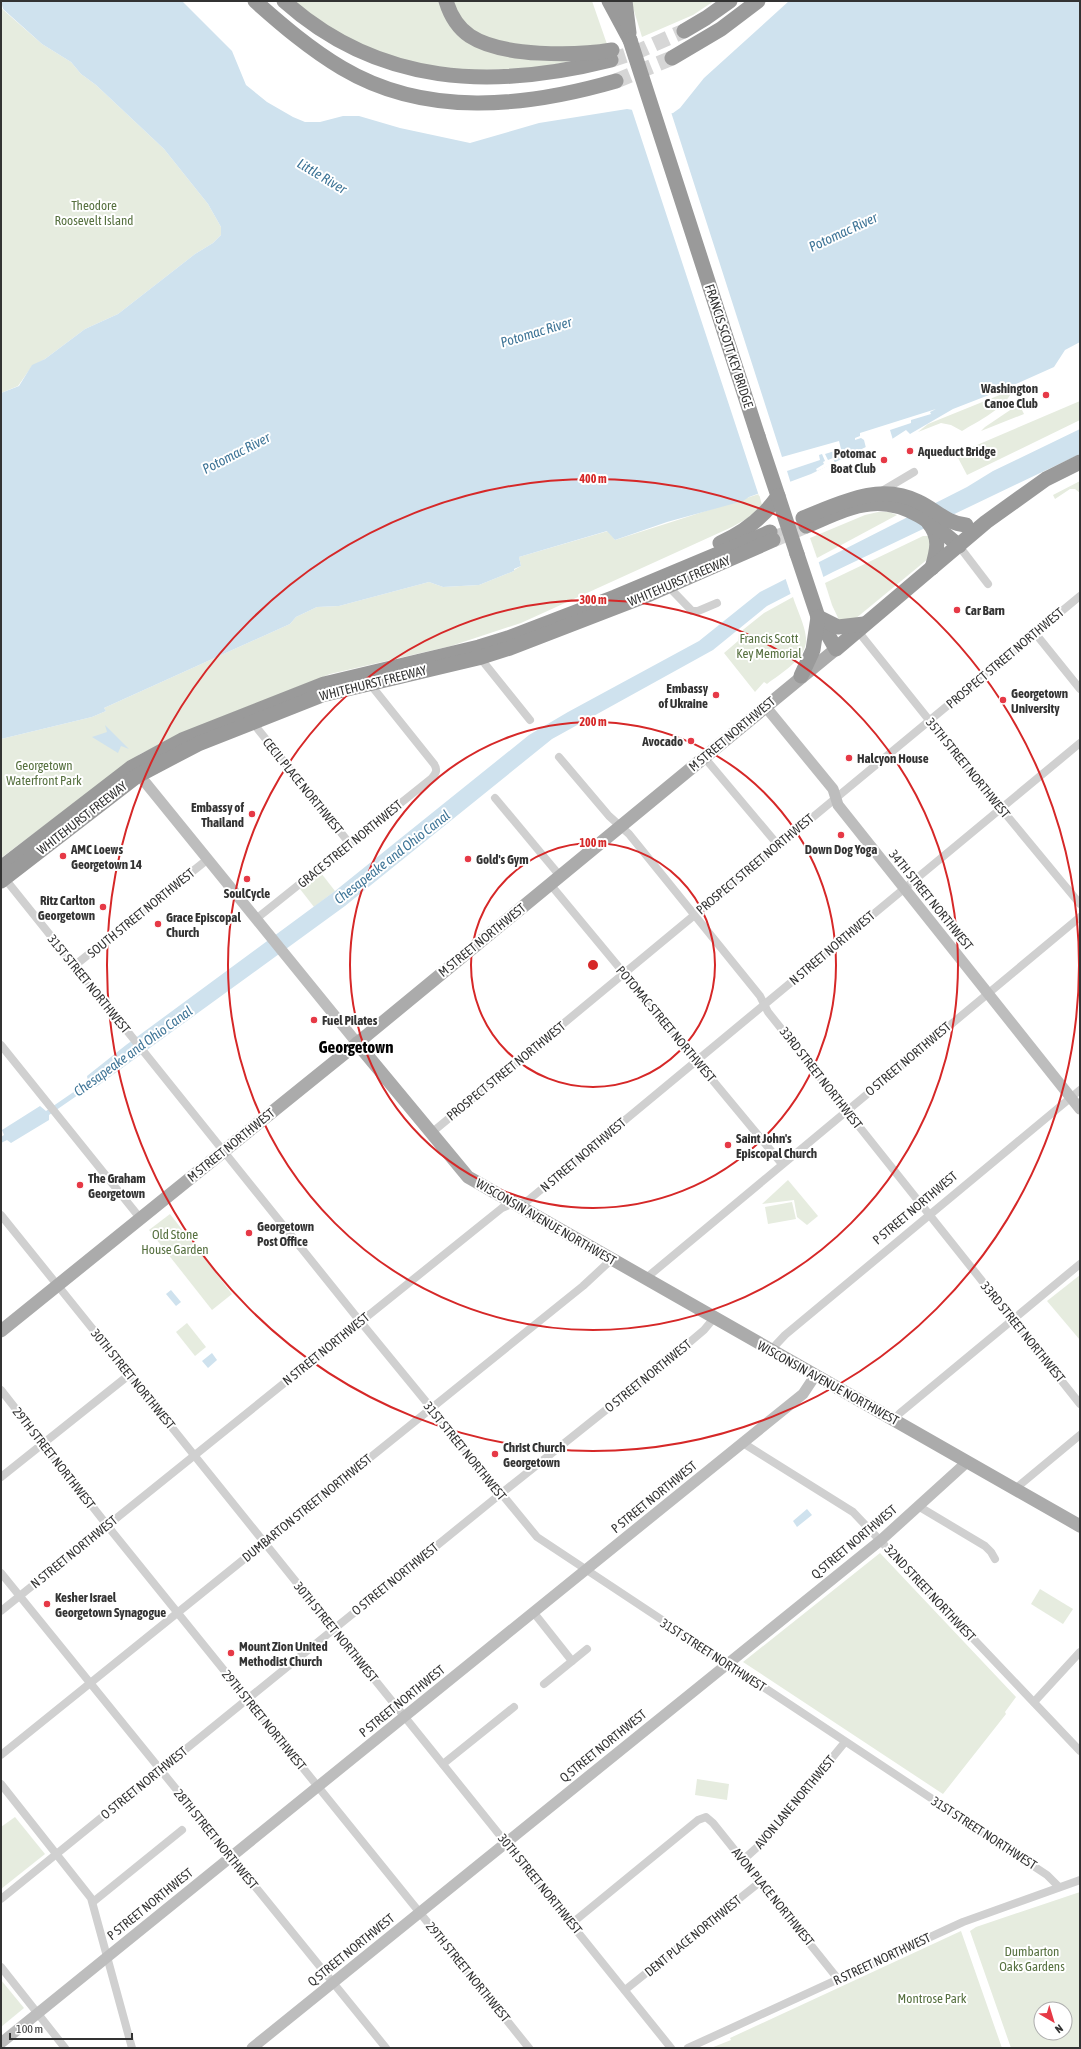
<svg xmlns="http://www.w3.org/2000/svg" width="1081" height="2049" font-family="'Asap Condensed',sans-serif">
<style>
.green{fill:#e6ecdf;fill-rule:evenodd}
.water{fill:#cfe2ee}
.pier{fill:#fff}
.lines{fill:none;stroke-linecap:round;stroke-linejoin:round}
.highway-tunnel{stroke:#d6d6d6;stroke-width:15;stroke-dasharray:15 8;stroke-linecap:butt}
.street{stroke:#d0d0d0;stroke-width:8}
.secondary{stroke:#bdbdbd;stroke-width:11}
.primary{stroke:#ababab;stroke-width:13}
.highway{stroke:#9a9a9a;stroke-width:15}
.highway-bridge{stroke:#9a9a9a;stroke-width:15}
.ring{fill:none;stroke:#d62828;stroke-width:2}
.poi-dot{fill:#e63946;stroke:#fff;stroke-width:1.5}
.labels{text-anchor:middle;dominant-baseline:central;stroke-width:4;stroke-linejoin:round;paint-order:stroke}
.park-label{font-size:13px;fill:#56703f;stroke:#fff}
.street-label{font-size:13px;fill:#333;stroke:#fff}
.poi-label{font-size:13px;font-weight:bold;fill:#333;stroke:#fff;text-anchor:start}
.water-label{font-size:14px;font-style:italic;fill:#3f7597;stroke:#fff}
.district-label{font-size:17px;font-weight:bold;fill:#000;stroke:#fff}
.centre{fill:#d62828;stroke:#fff;stroke-width:2}
.ring-label{font-size:12px;text-anchor:middle;font-weight:bold;fill:#d62828;stroke:#fff;stroke-width:4;stroke-linejoin:round;paint-order:stroke}
</style>
<rect width="100%" height="100%" fill="#fff"/>
<!-- green -->
<g class="green">
<path d="M292 1H442L460 32 571 61 536 68 458 71 385 57 335 32Z"/>
<path d="M450 1H592L608 47 524 49 469 31Z"/>
<path d="M631 1H714L693 15 642 37Z"/>
<path d="M1 8 42 44 71 62 81 74 96 85 164 149 208 204 221 227V235L213 243 195 254 118 314 85 329 45 359 32 366 18 386 1 393Z"/>
<path d="M1012 390C1009 406 975 423 962 431L951 425 941 423 918 432 928 424Z"/>
<path d="M1080 401V420L967 475 956 454Z"/>
<path d="M1019 404 1024 414 981 431 985 427Z"/>
<path d="M1080 481V493L1075 489H1070L1055 499 1053 495Z"/>
<path d="M759 494 762 505 748 518 732 527 521 623 451 646 330 674 204 724 140 754 1 858V739L92 717 106 711 104 708 290 624 296 617 317 607 339 606 429 582 443 587 479 585 514 571V570L521 566 519 557 608 531 615 540Z"/>
<path d="M878 512H889L897 515 817 558 810 538 865 515Z"/>
<path d="M923 536H930L929 558 855 619 839 620 832 605 825 583Z"/>
<path d="M793 597C797 610 805 625 806 638 808 658 780 674 767 684L764 682 755 692 724 653 738 641 739 633 764 613Z"/>
<path d="M321 873 335 891 314 907 300 889Z"/>
<path d="M788 1180 818 1216 807 1225 797 1217 794 1200 762 1204Z"/>
<path d="M792 1202 796 1219 768 1224 765 1207Z"/>
<path d="M170 1214 232 1294 212 1310 149 1230Z"/>
<path d="M1080 1275V1340L1047 1301Z"/>
<path d="M187 1323 206 1347 195 1356 176 1332Z"/>
<path d="M880 1553 1016 1697 1005 1712 1006 1714 943 1794 743 1662Z"/>
<path d="M1040 1589 1073 1609 1063 1624 1031 1604Z"/>
<path d="M697 1779 729 1784 727 1800 695 1795Z"/>
<path d="M15 1817 45 1854 1 1889V1827Z"/>
<path d="M1080 1892V2048H1011L970 1931 976 1927ZM1041 2009H1065V2033H1041Z"/>
<path d="M961 1931 1002 2048H711L731 2040 730 2038Z"/>
<path d="M1 1980 24 2008 1 2027Z"/>
</g>
<!-- water -->
<g class="water">
<path d="M1 1H182L232 51 246 85 267 102 293 117 305 122H320L343 116H359L400 128 470 143 539 123 627 109 664 115 673 113 680 108 704 78 789 1H1080V342L1065 350 1054 367 1007 388 953 409 910 434 906 430 889 441 886 439 874 443 811 474 749 497 743 501 667 522 615 540 607 531 519 557 521 566 514 569V571L479 585 443 587 429 582 339 606 317 607 296 617 290 624 104 708 106 711 92 717 1 739V393L19 386 32 365 45 359 85 329 118 314 195 254 213 243 221 235V227L208 204 164 149 96 85 81 74 71 62 42 44 3 9Z"/>
<path d="M1080 429V454L833 572 767 606 713 650 552 739 345 906 96 1087 91 1086 49 1115V1120L11 1143 7 1140 1 1143V1137L4 1135 2 1130 40 1106 46 1111 88 1082 87 1076 126 1045 335 891 529 735 568 712 699 641 760 592 967 487 993 471Z"/>
<path d="M105 725 129 749 121 746 118 753 92 737 107 732Z"/>
<path d="M171 1290 181 1302 176 1306 166 1294Z"/>
<path d="M212 1353 217 1360 208 1368 202 1361Z"/>
<path d="M807 1509 812 1515 797 1527 793 1521Z"/>
</g>
<!-- pier -->
<g class="pier">
<path d="M631 107 651 112H671L782 457 839 441 841 449 825 454 828 460 833 458 835 463 817 471 816 469 824 464 823 462 825 461 822 454 819 455 820 460 787 471 791 484 759 496Z"/>
<path d="M936 409 930 412 931 414 911 420V423L890 430 893 440 866 448 864 440 861 438 855 440V438L860 436V433Z"/>
<path d="M818 560 824 579 791 595 785 577Z"/>
</g>
<g class="lines">
<!-- highway-tunnel -->
<g class="highway-tunnel">
<path d="M611 60 639 51 684 31"/>
<path d="M616 81 672 58"/>
<path d="M773 540 806 526"/>
</g>
<!-- street -->
<g class="street">
<path d="M882 491 914 472"/>
<path d="M767 537 809 521"/>
<path d="M959 546 988 584"/>
<path d="M667 585 692 611H698L717 603"/>
<path d="M857 630 965 765 1080 904"/>
<path d="M1035 633 1080 689"/>
<path d="M485 664 530 720"/>
<path d="M257 728 350 844"/>
<path d="M559 757 609 816 629 834 760 996 768 1012 1080 1404"/>
<path d="M704 757 778 845"/>
<path d="M495 798 560 876"/>
<path d="M2 875 355 1315 537 1537 1047 1875 1059 1887"/>
<path d="M550 884 782 1164"/>
<path d="M256 919 432 778C436 773 438 770 434 764L374 689"/>
<path d="M74 966 208 859"/>
<path d="M1 1045 140 1218"/>
<path d="M430 1134 1080 596"/>
<path d="M1 1215 671 2048"/>
<path d="M645 1279 1080 917"/>
<path d="M771 1350 785 1335 1080 1090"/>
<path d="M1 1390 114 1534 529 2048"/>
<path d="M894 1420 900 1413 1080 1264"/>
<path d="M743 1443 853 1512 1080 1751"/>
<path d="M1 1477 129 1375"/>
<path d="M1015 1489 1080 1435"/>
<path d="M918 1506 985 1546 991 1552 995 1559"/>
<path d="M1 1573 386 2048"/>
<path d="M1 1611 502 1208 509 1205 526 1202 543 1188 1080 743"/>
<path d="M534 1613 572 1661"/>
<path d="M544 1684 587 1649"/>
<path d="M1034 1702 1080 1652"/>
<path d="M1 1755 583 1286 611 1260"/>
<path d="M443 1764 514 1707"/>
<path d="M1 1784 91 1898 132 2048"/>
<path d="M743 1860 764 1841 845 1742"/>
<path d="M1 1899 493 1500 671 1358 704 1330 714 1318"/>
<path d="M93 1902 182 1830"/>
<path d="M571 1924 698 1820 706 1817 713 1823 838 1979"/>
<path d="M1 1967 65 2048"/>
<path d="M625 1990 760 1882"/>
<path d="M688 2048 963 1922 1080 1880"/>
</g>
<!-- secondary -->
<g class="secondary">
<path d="M765 706 833 789 838 805 1080 1109"/>
<path d="M135 772 136 771 357 1043"/>
<path d="M1 2043 803 1394 815 1376"/>
<path d="M252 2048 881 1540 967 1462"/>
</g>
<!-- primary -->
<g class="primary">
<path d="M357 1043 468 1177 1080 1526"/>
<path d="M1 1331 344 1054 836 649"/>
</g>
<!-- highway -->
<g class="highway">
<path d="M255 1C282 25 310 49 342 68 426 118 526 107 616 81"/>
<path d="M284 1C379 86 492 90 611 60"/>
<path d="M446 1C450 14 458 28 470 36 502 57 575 56 612 50"/>
<path d="M609 1 630 40"/>
<path d="M625 1 629 33"/>
<path d="M684 31 706 18 730 1"/>
<path d="M672 58 721 29 758 1"/>
<path d="M928 522C941 537 937 551 932 568"/>
<path d="M806 526C826 518 848 506 870 504 906 500 934 524 959 546"/>
<path d="M720 543C745 532 763 518 778 496L758 436"/>
<path d="M797 554 818 617 836 649 986 522 1046 479 1080 462"/>
<path d="M818 617 838 627 864 624"/>
<path d="M801 676 813 650 818 617"/>
<path d="M1 868 132 767 182 740 324 684 479 647 508 638 615 597 770 532"/>
</g>
<!-- highway-bridge -->
<g class="highway-bridge">
<path d="M630 40 758 436"/>
<path d="M778 496 797 554"/>
<path d="M803 518C841 503 879 482 919 502 936 510 946 523 966 525"/>
<path d="M1 881 137 776 198 744 322 695 478 658 510 648 650 594 773 540"/>
</g>
</g>
<!-- distance rings -->
<g class="ring">
<circle cx="593" cy="965" r="122"/>
<circle cx="593" cy="965" r="243"/>
<circle cx="593" cy="965" r="365"/>
<circle cx="593" cy="965" r="486"/>
</g>
<!-- markers -->
<g class="poi-dot">
<circle cx="1046" cy="395" r="4"/>
<circle cx="910" cy="451" r="4"/>
<circle cx="884" cy="460" r="4"/>
<circle cx="957" cy="610" r="4"/>
<circle cx="716" cy="695" r="4"/>
<circle cx="1003" cy="700" r="4"/>
<circle cx="691" cy="741" r="4"/>
<circle cx="849" cy="758" r="4"/>
<circle cx="252" cy="814" r="4"/>
<circle cx="841" cy="835" r="4"/>
<circle cx="63" cy="856" r="4"/>
<circle cx="468" cy="859" r="4"/>
<circle cx="247" cy="879" r="4"/>
<circle cx="103" cy="907" r="4"/>
<circle cx="158" cy="924" r="4"/>
<circle cx="314" cy="1020" r="4"/>
<circle cx="728" cy="1145" r="4"/>
<circle cx="80" cy="1185" r="4"/>
<circle cx="249" cy="1233" r="4"/>
<circle cx="495" cy="1454" r="4"/>
<circle cx="47" cy="1604" r="4"/>
<circle cx="231" cy="1653" r="4"/>
</g>
<g class="labels">
<!-- park labels -->
<g class="park-label">
<text x="94" y="205">Theodore<tspan x="94" dy="15">Roosevelt Island</tspan></text>
<text x="769" y="638">Francis Scott<tspan x="769" dy="15">Key Memorial</tspan></text>
<text x="44" y="765">Georgetown<tspan x="44" dy="15">Waterfront Park</tspan></text>
<text x="175" y="1234">Old Stone<tspan x="175" dy="15">House Garden</tspan></text>
<text x="1032" y="1951">Dumbarton<tspan x="1032" dy="15">Oaks Gardens</tspan></text>
<text x="932" y="1998">Montrose Park</text>
</g>
<!-- street labels -->
<g class="street-label">
<text transform="translate(729 346) rotate(72)">FRANCIS SCOTT KEY BRIDGE</text>
<text transform="translate(679 581) rotate(-23)">WHITEHURST FREEWAY</text>
<text transform="translate(1005 658) rotate(-40)">PROSPECT STREET NORTHWEST</text>
<text transform="translate(373 683) rotate(-14)">WHITEHURST FREEWAY</text>
<text transform="translate(732 734) rotate(-40)">M STREET NORTHWEST</text>
<text transform="translate(968 768) rotate(51)">35TH STREET NORTHWEST</text>
<text transform="translate(303 786) rotate(51)">CECIL PLACE NORTHWEST</text>
<text transform="translate(82 818) rotate(-38)">WHITEHURST FREEWAY</text>
<text transform="translate(350 844) rotate(-39)">GRACE STREET NORTHWEST</text>
<text transform="translate(755 864) rotate(-40)">PROSPECT STREET NORTHWEST</text>
<text transform="translate(931 900) rotate(51)">34TH STREET NORTHWEST</text>
<text transform="translate(141 913) rotate(-39)">SOUTH STREET NORTHWEST</text>
<text transform="translate(482 940) rotate(-39)">M STREET NORTHWEST</text>
<text transform="translate(832 948) rotate(-40)">N STREET NORTHWEST</text>
<text transform="translate(89 984) rotate(51)">31ST STREET NORTHWEST</text>
<text transform="translate(666 1024) rotate(50)">POTOMAC STREET NORTHWEST</text>
<text transform="translate(908 1059) rotate(-40)">O STREET NORTHWEST</text>
<text transform="translate(506 1071) rotate(-39)">PROSPECT STREET NORTHWEST</text>
<text transform="translate(821 1078) rotate(52)">33RD STREET NORTHWEST</text>
<text transform="translate(231 1145) rotate(-39)">M STREET NORTHWEST</text>
<text transform="translate(583 1155) rotate(-40)">N STREET NORTHWEST</text>
<text transform="translate(915 1208) rotate(-40)">P STREET NORTHWEST</text>
<text transform="translate(546 1222) rotate(30)">WISCONSIN AVENUE NORTHWEST</text>
<text transform="translate(1023 1332) rotate(51)">33RD STREET NORTHWEST</text>
<text transform="translate(326 1349) rotate(-39)">N STREET NORTHWEST</text>
<text transform="translate(648 1376) rotate(-39)">O STREET NORTHWEST</text>
<text transform="translate(133 1379) rotate(51)">30TH STREET NORTHWEST</text>
<text transform="translate(828 1383) rotate(29)">WISCONSIN AVENUE NORTHWEST</text>
<text transform="translate(465 1451) rotate(51)">31ST STREET NORTHWEST</text>
<text transform="translate(54 1458) rotate(52)">29TH STREET NORTHWEST</text>
<text transform="translate(654 1497) rotate(-39)">P STREET NORTHWEST</text>
<text transform="translate(307 1508) rotate(-39)">DUMBARTON STREET NORTHWEST</text>
<text transform="translate(854 1542) rotate(-40)">Q STREET NORTHWEST</text>
<text transform="translate(74 1552) rotate(-39)">N STREET NORTHWEST</text>
<text transform="translate(395 1579) rotate(-39)">O STREET NORTHWEST</text>
<text transform="translate(930 1593) rotate(47)">32ND STREET NORTHWEST</text>
<text transform="translate(336 1632) rotate(51)">30TH STREET NORTHWEST</text>
<text transform="translate(713 1655) rotate(33)">31ST STREET NORTHWEST</text>
<text transform="translate(402 1701) rotate(-39)">P STREET NORTHWEST</text>
<text transform="translate(264 1720) rotate(51)">29TH STREET NORTHWEST</text>
<text transform="translate(603 1746) rotate(-39)">Q STREET NORTHWEST</text>
<text transform="translate(144 1783) rotate(-39)">O STREET NORTHWEST</text>
<text transform="translate(795 1802) rotate(-50)">AVON LANE NORTHWEST</text>
<text transform="translate(984 1833) rotate(33)">31ST STREET NORTHWEST</text>
<text transform="translate(216 1839) rotate(51)">28TH STREET NORTHWEST</text>
<text transform="translate(540 1884) rotate(51)">30TH STREET NORTHWEST</text>
<text transform="translate(773 1897) rotate(51)">AVON PLACE NORTHWEST</text>
<text transform="translate(150 1904) rotate(-39)">P STREET NORTHWEST</text>
<text transform="translate(693 1936) rotate(-39)">DENT PLACE NORTHWEST</text>
<text transform="translate(351 1950) rotate(-39)">Q STREET NORTHWEST</text>
<text transform="translate(882 1959) rotate(-25)">R STREET NORTHWEST</text>
<text transform="translate(468 1972) rotate(51)">29TH STREET NORTHWEST</text>
</g>
<!-- poi labels -->
<g class="poi-label">
<text x="1038" y="388" text-anchor="end">Washington<tspan x="1038" dy="15">Canoe Club</tspan></text>
<text x="918" y="451">Aqueduct Bridge</text>
<text x="876" y="453" text-anchor="end">Potomac<tspan x="876" dy="15">Boat Club</tspan></text>
<text x="965" y="610">Car Barn</text>
<text x="708" y="688" text-anchor="end">Embassy<tspan x="708" dy="15">of Ukraine</tspan></text>
<text x="1011" y="693">Georgetown<tspan x="1011" dy="15">University</tspan></text>
<text x="683" y="741" text-anchor="end">Avocado</text>
<text x="857" y="758">Halcyon House</text>
<text x="244" y="807" text-anchor="end">Embassy of<tspan x="244" dy="15">Thailand</tspan></text>
<text x="71" y="849">AMC Loews<tspan x="71" dy="15">Georgetown 14</tspan></text>
<text x="841" y="849" text-anchor="middle">Down Dog Yoga</text>
<text x="476" y="859">Gold's Gym</text>
<text x="247" y="893" text-anchor="middle">SoulCycle</text>
<text x="95" y="900" text-anchor="end">Ritz Carlton<tspan x="95" dy="15">Georgetown</tspan></text>
<text x="166" y="917">Grace Episcopal<tspan x="166" dy="15">Church</tspan></text>
<text x="322" y="1020">Fuel Pilates</text>
<text x="736" y="1138">Saint John's<tspan x="736" dy="15">Episcopal Church</tspan></text>
<text x="88" y="1178">The Graham<tspan x="88" dy="15">Georgetown</tspan></text>
<text x="257" y="1226">Georgetown<tspan x="257" dy="15">Post Office</tspan></text>
<text x="503" y="1447">Christ Church<tspan x="503" dy="15">Georgetown</tspan></text>
<text x="55" y="1597">Kesher Israel<tspan x="55" dy="15">Georgetown Synagogue</tspan></text>
<text x="239" y="1646">Mount Zion United<tspan x="239" dy="15">Methodist Church</tspan></text>
</g>
<!-- water labels -->
<g class="water-label">
<text transform="translate(322 176) rotate(31)">Little River</text>
<text transform="translate(843 232) rotate(-25)">Potomac River</text>
<text transform="translate(536 332) rotate(-17)">Potomac River</text>
<text transform="translate(236 453) rotate(-27)">Potomac River</text>
<text transform="translate(392 857) rotate(-38)">Chesapeake and Ohio Canal</text>
<text transform="translate(133 1051) rotate(-36)">Chesapeake and Ohio Canal</text>
</g>
<!-- district labels -->
<g class="district-label">
<text x="356" y="1047">Georgetown</text>
</g>
</g>
<circle cx="593" cy="965" r="6" class="centre"/>
<g class="ring-label">
<text x="593" y="483">400 m</text>
<text x="593" y="604">300 m</text>
<text x="593" y="726">200 m</text>
<text x="593" y="847">100 m</text>
</g>
<!-- border -->
<rect width="1081" height="2049" fill="none" stroke="#333333" stroke-width="4"/>
<!-- north arrow -->
<g transform="translate(1053 2021) rotate(142)"><circle r="19" fill="#ffffff" stroke="#adadad"/>
<path d="M0-3L7 15L0 10L-7 15Z" fill="#e63946"/>
<text y="-6" font-size="11" font-weight="bold" text-anchor="middle" fill="#333333">N</text>
</g>
<!-- scale -->
<path d="M10 2033v6h122v-6" fill="none" stroke="#333333" stroke-width="2"/>
<text x="16" y="2033" font-size="12" fill="#333333" stroke="#ffffff" stroke-width="3" paint-order="stroke">100 m</text>
</svg>
